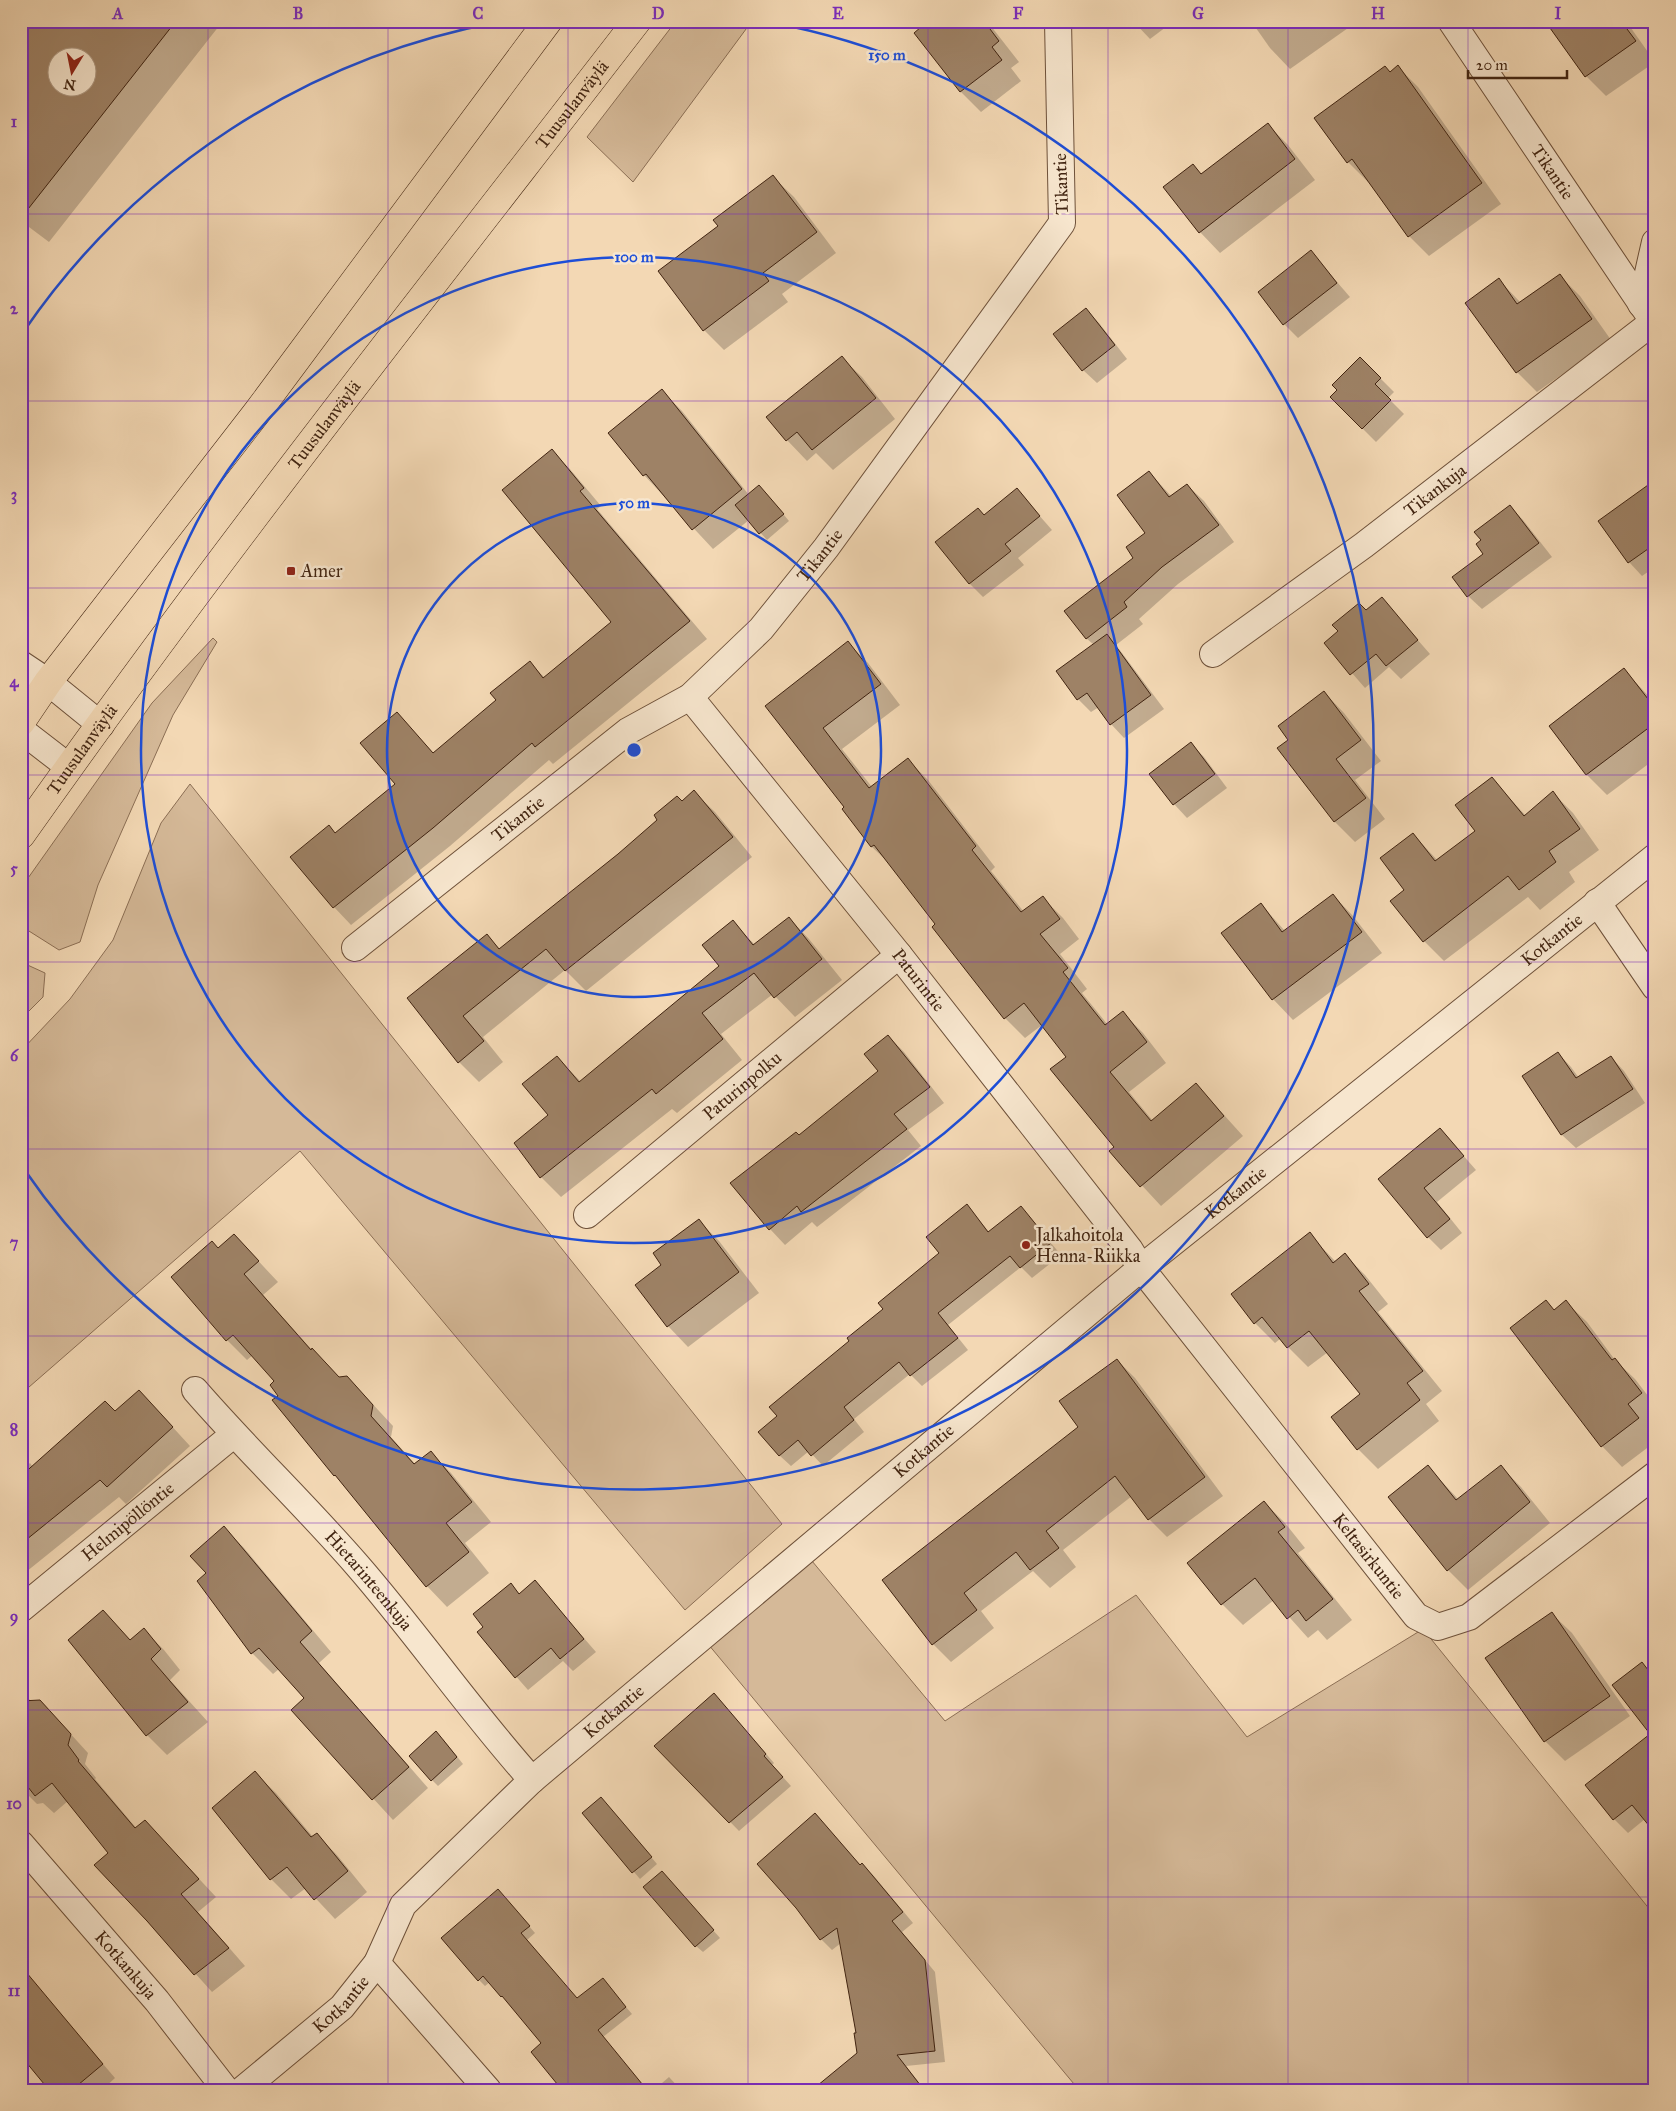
<svg xmlns="http://www.w3.org/2000/svg" width="1676" height="2111" font-family="'IM FELL Great Primer',serif">
<style>
.green{fill:#d5b998;stroke:#8b6e54}
.shadow{fill:#0003;fill-rule:evenodd}
.building{fill:#9e8266;stroke:#412411;fill-rule:evenodd}
.lines{fill:none;stroke-linecap:round;stroke-linejoin:round}
.minor-casing{stroke:#6e513a;stroke-width:28}
.primary-casing{stroke:#412411;stroke-width:29}
.minor{stroke:#f7e6ce;stroke-width:26}
.primary{stroke:#f3d8b4;stroke-width:28}
.grid{fill:none;stroke:#7b2cbf;stroke-width:1;stroke-opacity:0.55}
.ring{fill:none;stroke:#1d4ed8;stroke-width:2.5}
.poi-dot{fill:#8f2418;stroke:#f7e6ce;stroke-width:2}
.labels{text-anchor:middle;dominant-baseline:central;stroke-width:5;stroke-linejoin:round;paint-order:stroke}
.street-label{font-size:18px;fill:#412411;stroke:#f7e6ce}
.poi-label{font-size:18px;fill:#412411;stroke:#f7e6ce;text-anchor:start}
.centre{fill:#1d4ed8;stroke:#f7e6ce;stroke-width:2.5}
.ring-label{font-size:15px;text-anchor:middle;font-weight:bold;fill:#1d4ed8;stroke:#f7e6ce;stroke-width:5;stroke-linejoin:round;paint-order:stroke}
.neatline{fill:none;stroke:#7b2cbf;stroke-width:2}
.grid-label{font-size:16px;text-anchor:middle;font-weight:bold;fill:#7b2cbf}
</style>
<rect width="100%" height="100%" fill="#f3d8b4"/>
<filter id="stains"><feTurbulence type="fractalNoise" baseFrequency=".004" numOctaves="4"/><feColorMatrix values="0 0 0 0 .2 0 0 0 0 .09 0 0 0 0 .02 0 0 0 .5 -.17"/></filter>
<radialGradient id="worn" r=".72"><stop offset=".6" stop-color="#630" stop-opacity="0"/><stop offset="1" stop-color="#630" stop-opacity=".3"/></radialGradient>
<!-- green -->
<g class="green">
<path d="M676 21H752L633 182 587 137Z"/>
<path d="M213 638 217 642 173 715 98 885 80 942 59 950 21 926V888L152 703Z"/>
<path d="M190 784 782 1524 685 1610 300 1151 21 1394V1051L70 999 113 940 161 823Z"/>
<path d="M21 962 45 973 43 997 21 1019Z"/>
<path d="M812 1561 945 1721 1136 1595 1247 1737 1423 1629 1655 1916V2090H1079L708 1644Z"/>
</g>
<!-- shadow -->
<g class="shadow">
<path d="M21 21H223L49 242 21 221ZM58 58H88V88H58Z"/>
<path d="M916 21H987L1019 62 1011 68 1021 81 981 112 961 92 916 33 922 28Z"/>
<path d="M1133 21H1174L1150 39Z"/>
<path d="M1251 21H1358L1290 69 1270 48Z"/>
<path d="M1547 21H1626L1655 62 1606 96 1586 76Z"/>
<path d="M1398 67 1418 87 1501 204 1429 256 1409 236 1369 181 1368 182 1348 162 1390 73Z"/>
<path d="M1268 125 1288 145 1315 180 1220 253 1200 232 1165 187 1193 166 1202 175Z"/>
<path d="M773 177 794 197 836 253 782 294 788 302 724 350 704 330 720 226Z"/>
<path d="M1311 252 1350 297 1298 338 1284 324 1260 293Z"/>
<path d="M1560 276 1580 296 1611 340 1537 392 1517 372 1499 280 1521 303Z"/>
<path d="M1086 310 1099 323 1127 359 1097 383 1083 370Z"/>
<path d="M841 357 862 377 895 419 833 470 816 453 807 461 787 440Z"/>
<path d="M1360 358 1394 392 1388 398 1404 414 1376 442 1331 397 1339 390Z"/>
<path d="M662 391 682 411 749 495 766 493 789 521 767 540 749 520 713 549 644 475Z"/>
<path d="M551 451 569 468 601 506 597 509 707 639 553 764 549 760 450 846 351 925 334 907 292 857 336 834 397 784V714L434 754 497 700 530 663 545 678 613 622Z"/>
<path d="M1149 472 1172 497 1187 485 1204 501 1234 542 1178 584 1139 619 1143 624 1116 645 1164 709 1124 738 1111 724 1099 707 1091 712 1078 699 1094 645 1086 638 1135 558 1147 533Z"/>
<path d="M1017 490 1052 530 1018 558 1024 565 983 597 970 584 936 542 978 509 985 516Z"/>
<path d="M1655 490V567L1642 576 1629 562Z"/>
<path d="M1510 506 1523 520 1552 557 1482 609 1468 596 1485 554Z"/>
<path d="M1382 599 1430 654 1401 679 1389 667 1365 688 1326 643Z"/>
<path d="M848 643 868 663 900 705 842 749 872 787 908 760 928 780 995 867 991 871 1024 912 1043 898 1063 918 1079 939 1060 954 1087 989 1082 993 1108 1025 1123 1013 1143 1033 1166 1063 1129 1092 1153 1121 1196 1084 1243 1136 1161 1206 1110 1151 1115 1147 1067 1057 1042 1025 1025 1038 1005 1018 937 925 892 866 872 847 843 809 845 807 767 706Z"/>
<path d="M1624 670 1655 703V759L1607 795 1587 775 1550 727Z"/>
<path d="M1324 692 1344 713 1381 761 1355 780 1385 819 1355 842 1335 822 1279 748 1290 740Z"/>
<path d="M1191 744 1204 757 1227 788 1187 818 1174 804Z"/>
<path d="M1492 779 1526 816 1553 793 1573 813 1599 850 1569 872 1575 882 1540 910 1528 897 1444 961 1424 941 1406 890 1413 834 1438 861 1476 831Z"/>
<path d="M694 792 715 812 752 857 586 991 565 970 483 1037 503 1062 479 1082 459 1062 409 998 487 936 501 950Z"/>
<path d="M1333 895 1353 916 1382 953 1293 1020 1273 999 1261 904 1285 931Z"/>
<path d="M789 918 809 939 842 980 795 1017 773 994 721 1034 742 1060 677 1113 672 1109 561 1197 541 1177 557 1057 581 1082 721 967 733 922 755 945Z"/>
<path d="M888 1036 904 1052 944 1103 908 1130 921 1146 817 1227 812 1222 785 1245 770 1229 732 1183 799 1137 879 1071Z"/>
<path d="M1558 1053 1571 1067 1579 1078 1611 1057 1624 1071 1645 1103 1576 1148 1562 1135 1524 1076Z"/>
<path d="M1440 1129 1476 1170 1437 1202 1462 1233 1441 1250 1428 1237 1380 1179Z"/>
<path d="M967 1206 990 1233 1021 1207 1061 1255 1032 1278 1021 1267 948 1325 968 1350 922 1386 910 1374 854 1419 864 1432 823 1466 809 1451 791 1466 779 1455V1416L851 1341 941 1254Z"/>
<path d="M699 1221 719 1241 759 1293 688 1347 668 1326 663 1265Z"/>
<path d="M1309 1234 1336 1262 1345 1255 1365 1275 1388 1304 1378 1312 1442 1391 1426 1404 1439 1421 1378 1469 1358 1449 1362 1394 1328 1352 1308 1367 1280 1339 1275 1343 1255 1323Z"/>
<path d="M234 1235 278 1282 263 1295 312 1350 339 1378 367 1398 393 1426 391 1437 416 1465 431 1453 451 1473 491 1522 465 1543 489 1573 447 1607 427 1586 274 1401 279 1396 276 1381 253 1355 247 1360 227 1340 218 1250Z"/>
<path d="M1546 1302 1555 1311 1566 1302 1587 1322 1615 1360 1635 1379 1655 1405V1419L1648 1424 1655 1434V1442L1622 1467 1602 1446Z"/>
<path d="M1117 1360 1135 1378 1223 1496 1167 1537 1149 1519 1132 1496 1063 1550 1076 1567 1050 1588 1033 1571 981 1611 994 1628 951 1662 933 1644 883 1581 1080 1427Z"/>
<path d="M157 1410 190 1446 126 1504 119 1497 21 1576V1471L30 1463 33 1467 115 1413Z"/>
<path d="M1428 1467 1459 1500 1501 1467 1521 1487 1550 1523 1468 1590 1448 1570Z"/>
<path d="M1264 1502 1285 1523 1305 1548 1298 1553 1352 1620 1327 1640 1318 1630 1308 1638 1274 1600 1243 1625 1222 1604 1189 1563Z"/>
<path d="M224 1528 244 1548 331 1652 319 1663 428 1788 393 1820 292 1710 305 1698 279 1669 273 1674 252 1653 199 1581 207 1574Z"/>
<path d="M535 1582 596 1652 573 1671 563 1661 528 1690 478 1633 485 1627 511 1585 520 1594Z"/>
<path d="M103 1612 131 1641 144 1630 164 1650 180 1670 170 1680 208 1722 167 1755 147 1735Z"/>
<path d="M1551 1613 1572 1633 1630 1716 1565 1761 1545 1741Z"/>
<path d="M21 1691 32 1702 57 1719 88 1753 85 1764 96 1778 95 1779 137 1829 162 1839 216 1897 198 1912 245 1966 212 1992 148 1921 109 1853 68 1801 54 1813 43 1803 37 1804 21 1788Z"/>
<path d="M723 1704 774 1763 772 1765 791 1786 739 1831 656 1746Z"/>
<path d="M1655 1731 1645 1819 1628 1833 1614 1819 1587 1785Z"/>
<path d="M443 1739 463 1764 438 1786 432 1780Z"/>
<path d="M255 1773 276 1793 313 1837 317 1835 337 1855 367 1892 335 1919 306 1888 291 1899 271 1879Z"/>
<path d="M607 1805 657 1864 640 1879 584 1814Z"/>
<path d="M825 1826 861 1866 862 1865 873 1875 913 1923 902 1932 935 1972 945 2062 906 2066 925 2090H829L858 2054V2034L841 1943 832 1950 821 1939 797 1907Z"/>
<path d="M668 1879 720 1938 703 1952 696 1946Z"/>
<path d="M504 1897 535 1933 527 1940 578 2000 603 1980 632 2014 603 2037 543 2043 490 1982 485 1986 479 1980Z"/>
<path d="M21 1968 115 2078 102 2090H51Z"/>
<path d="M669 2077 681 2090H654Z"/>
<path d="M379 2084 385 2090H372Z"/>
</g>
<!-- building -->
<g class="building">
<path d="M21 21H176L21 218ZM58 58H88V88H58Z"/>
<path d="M928 21H984L999 41 992 47 1002 60 960 92 914 33Z"/>
<path d="M1545 21H1621L1636 41 1585 77Z"/>
<path d="M1398 65 1482 183 1408 237 1352 159 1347 163 1314 118 1385 66 1390 72Z"/>
<path d="M1268 123 1295 159 1199 233 1163 187 1193 164 1201 174Z"/>
<path d="M773 175 817 232 763 273 769 281 703 331 658 271 718 226 713 220Z"/>
<path d="M1311 250 1337 283 1283 325 1258 292Z"/>
<path d="M1560 274 1592 319 1516 373 1465 303 1499 278 1517 304Z"/>
<path d="M1086 308 1115 345 1082 371 1053 334Z"/>
<path d="M842 356 876 398 812 450 797 432 786 441 766 417Z"/>
<path d="M1360 357 1381 378 1375 384 1391 400 1362 429 1330 397 1337 390 1332 385Z"/>
<path d="M662 389 742 489 692 530 646 474 643 476 608 433Z"/>
<path d="M552 449 584 488 580 491 690 621 535 747 532 743 433 828 333 908 290 857 329 825 335 833 395 784 360 743 397 712 433 753 496 700 490 693 530 661 543 678 611 622 502 490Z"/>
<path d="M1149 471 1169 497 1187 484 1219 525 1162 567 1124 602 1127 607 1086 639 1064 611 1133 558 1126 547 1145 533 1117 495Z"/>
<path d="M1655 480V544L1628 563 1598 521Z"/>
<path d="M759 485 784 514 759 534 735 505Z"/>
<path d="M1017 488 1040 516 1005 544 1011 551 969 584 935 542 978 508 984 515Z"/>
<path d="M1510 505 1539 543 1467 597 1452 577 1483 554 1476 544 1481 540 1474 532Z"/>
<path d="M1382 597 1418 640 1386 666 1376 654 1350 675 1324 643 1338 631 1332 625 1359 603 1366 610Z"/>
<path d="M1107 634 1151 695 1110 725 1087 693 1077 700 1056 671Z"/>
<path d="M848 641 881 684 823 728 869 788 908 758 976 846 972 850 1021 912 1043 896 1060 919 1040 934 1068 968 1063 972 1105 1025 1123 1011 1147 1042 1110 1072 1151 1121 1196 1083 1224 1116 1140 1187 1109 1151 1114 1147 1050 1069 1066 1057 1024 1003 1004 1019 932 927 935 924 874 845 871 847 842 809 844 807 765 706Z"/>
<path d="M1624 668 1655 708V723L1586 775 1549 726Z"/>
<path d="M1324 691 1361 740 1336 759 1366 798 1334 822 1277 748 1288 740 1278 726Z"/>
<path d="M1191 742 1215 774 1173 805 1149 774Z"/>
<path d="M1492 777 1524 816 1553 791 1580 829 1549 851 1556 862 1519 890 1508 876 1423 942 1390 901 1404 890 1380 858 1413 833 1435 861 1475 831 1455 805Z"/>
<path d="M694 790 733 837 565 971 546 949 463 1016 484 1041 458 1063 407 998 487 934 499 949 618 854 657 820 654 815 677 796 682 801Z"/>
<path d="M1333 894 1362 932 1272 1000 1221 933 1261 903 1282 932Z"/>
<path d="M789 917 822 959 774 998 754 973 702 1013 723 1039 656 1094 652 1089 540 1178 514 1143 548 1115 522 1084 557 1056 579 1082 719 966 702 945 733 920 753 945Z"/>
<path d="M888 1035 930 1087 894 1114 907 1129 801 1212 797 1206 769 1230 730 1183 796 1132 799 1135 878 1071 864 1054Z"/>
<path d="M1558 1052 1576 1078 1611 1056 1633 1089 1561 1135 1522 1076Z"/>
<path d="M1440 1128 1464 1156 1424 1188 1450 1219 1427 1238 1378 1179Z"/>
<path d="M967 1204 988 1232 1021 1206 1051 1243 1020 1268 1010 1256 938 1313 958 1338 910 1376 899 1362 844 1407 854 1420 811 1456 798 1440 779 1456 758 1432 777 1416 769 1407 849 1341 847 1338 883 1309 878 1303 939 1253 926 1237Z"/>
<path d="M699 1219 739 1272 667 1327 635 1285 661 1265 653 1253Z"/>
<path d="M1310 1232 1333 1263 1345 1253 1369 1284 1359 1291 1423 1371 1407 1383 1420 1400 1357 1450 1331 1417 1360 1394 1309 1331 1287 1348 1262 1317 1254 1324 1231 1294Z"/>
<path d="M234 1234 259 1261 244 1274 311 1350 312 1348 339 1377 347 1376 373 1405 371 1416 414 1464 431 1451 472 1502 446 1523 469 1552 426 1587 335 1475 334 1476 272 1400 278 1396 270 1385 274 1381 233 1335 226 1341 171 1277 212 1241 218 1248Z"/>
<path d="M1546 1300 1554 1310 1566 1300 1612 1360 1615 1358 1642 1393 1628 1404 1639 1418 1601 1447 1510 1328Z"/>
<path d="M1117 1359 1205 1477 1148 1520 1115 1476 1046 1531 1059 1548 1030 1570 1016 1552 964 1593 977 1610 932 1645 882 1580 1078 1427 1059 1401Z"/>
<path d="M139 1390 173 1427 107 1487 100 1480 21 1544V1476L105 1401 115 1411Z"/>
<path d="M1428 1465 1456 1500 1501 1465 1530 1502 1447 1571 1388 1497Z"/>
<path d="M1264 1501 1285 1527 1278 1532 1333 1599 1306 1621 1298 1610 1287 1619 1255 1578 1221 1605 1187 1563Z"/>
<path d="M224 1526 312 1631 300 1642 409 1767 372 1800 291 1710 304 1698 259 1648 251 1654 197 1581 206 1573 190 1556Z"/>
<path d="M535 1580 584 1639 560 1659 551 1648 515 1678 477 1632 483 1627 473 1614 511 1583 519 1594Z"/>
<path d="M103 1610 130 1640 144 1628 161 1649 151 1659 188 1702 146 1736 68 1640Z"/>
<path d="M1552 1612 1610 1696 1544 1742 1485 1658Z"/>
<path d="M1642 1662 1655 1679V1833L1632 1805 1613 1820 1585 1785 1650 1734 1612 1685Z"/>
<path d="M714 1693 766 1754 764 1756 783 1777 729 1823 654 1746Z"/>
<path d="M40 1700 71 1734 68 1745 79 1760 78 1761 135 1828 145 1820 199 1879 181 1894 229 1948 194 1975 147 1921 94 1865 108 1853 52 1783 35 1796 21 1778V1701Z"/>
<path d="M436 1731 457 1757 431 1781 409 1756Z"/>
<path d="M255 1771 311 1837 317 1833 348 1871 314 1900 287 1867 270 1880 212 1808Z"/>
<path d="M601 1797 652 1857 632 1873 582 1813Z"/>
<path d="M815 1813 860 1865 862 1863 903 1912 892 1921 925 1960 935 2051 897 2055 924 2090H812L857 2053 854 2033H856L837 1928 820 1940 796 1908 757 1864Z"/>
<path d="M662 1871 714 1930 695 1947 643 1887Z"/>
<path d="M498 1889 530 1926 521 1933 577 1998 603 1978 626 2007 598 2030 647 2090H562L531 2052 541 2043 502 1996 501 1997 483 1976 478 1981 441 1938Z"/>
<path d="M21 1966 103 2064 72 2090H49L21 2056Z"/>
</g>
<g class="lines">
<!-- minor casing -->
<g class="minor-casing">
<g id="minor">
<path id="s1" d="M1451 21 1655 324"/>
<path d="M1641 304 1655 242"/>
<path id="s2" d="M1213 654 1364 545 1653 322"/>
<path d="M21 664 48 682 101 725"/>
<path id="s3" d="M690 697 899 955 1130 1250 1141 1268 1416 1616 1438 1627 1469 1617 1655 1475"/>
<path d="M21 730 69 767"/>
<path d="M1597 902 1655 987"/>
<path id="s4" d="M355 948 628 731 690 697 761 629 826 548 1062 223 1058 21"/>
<path id="s5" d="M587 1215 899 955"/>
<path id="s6" d="M195 1390C247 1450 305 1505 357 1565 418 1635 470 1711 532 1780"/>
<path id="s7" d="M21 1609 233 1435"/>
<path id="s8" d="M21 1844 157 2001 226 2090"/>
<path d="M377 1963 488 2090"/>
<path id="s9" d="M242 2090 342 2007 377 1963 403 1905 532 1780 1141 1268 1655 857"/>
</g>
</g>
<!-- primary casing -->
<g class="primary-casing">
<g id="primary">
<path d="M21 722 48 682 258 411 548 21"/>
<path id="s10" d="M21 835C217 557 429 290 637 21"/>
</g>
</g>
<!-- minor -->
<use href="#minor" class="minor"/>
<!-- primary -->
<use href="#primary" class="primary"/>
</g>
<!-- grid -->
<path class="grid" d="M208 21V2090M388 21V2090M568 21V2090M748 21V2090M928 21V2090M1108 21V2090M1288 21V2090M1468 21V2090M21 214H1655M21 401H1655M21 588H1655M21 775H1655M21 962H1655M21 1149H1655M21 1336H1655M21 1523H1655M21 1710H1655M21 1897H1655"/>
<!-- distance rings -->
<g class="ring">
<circle cx="634" cy="750" r="247"/>
<circle cx="634" cy="750" r="493"/>
<path d="M24 331A740 740 0 0 1 499 22M769 22A740 740 0 1 1 24 1169"/>
</g>
<!-- markers -->
<g class="poi-dot">
<rect x="286" y="566" width="10" height="10" rx="2.5"/>
<circle cx="1026" cy="1245" r="5"/>
</g>
<g class="labels">
<!-- street labels -->
<g class="street-label">
<text stroke="none"><textPath href="#s10" startOffset="915">Tuusulanväylä</textPath></text>
<text stroke="none"><textPath href="#s1" startOffset="182">Tikantie</textPath></text>
<text transform="translate(1061 184) rotate(-92)">Tikantie</text>
<text stroke="none"><textPath href="#s10" startOffset="510">Tuusulanväylä</textPath></text>
<text stroke="none"><textPath href="#s2" startOffset="276">Tikankuja</textPath></text>
<text stroke="none"><textPath href="#s4" startOffset="612">Tikantie</textPath></text>
<text stroke="none"><textPath href="#s10" startOffset="105">Tuusulanväylä</textPath></text>
<text stroke="none"><textPath href="#s4" startOffset="208">Tikantie</textPath></text>
<text stroke="none"><textPath href="#s9" startOffset="1751">Kotkantie</textPath></text>
<text stroke="none"><textPath href="#s3" startOffset="364">Paturintie</textPath></text>
<text stroke="none"><textPath href="#s5" startOffset="202">Paturinpolku</textPath></text>
<text stroke="none"><textPath href="#s9" startOffset="1346">Kotkantie</textPath></text>
<text stroke="none"><textPath href="#s9" startOffset="941">Kotkantie</textPath></text>
<text stroke="none"><textPath href="#s7" startOffset="138">Helmipöllöntie</textPath></text>
<text stroke="none"><textPath href="#s3" startOffset="1095">Keltasirkuntie</textPath></text>
<text stroke="none"><textPath href="#s6" startOffset="258">Hietarinteenkuja</textPath></text>
<text stroke="none"><textPath href="#s9" startOffset="536">Kotkantie</textPath></text>
<text stroke="none"><textPath href="#s8" startOffset="160">Kotkankuja</textPath></text>
<text stroke="none"><textPath href="#s9" startOffset="131">Kotkantie</textPath></text>
</g>
<!-- poi labels -->
<g class="poi-label">
<text x="301" y="571">Amer</text>
<text x="1036" y="1235">Jalkahoitola<tspan x="1036" dy="21">Henna-Riikka</tspan></text>
</g>
</g>
<circle cx="634" cy="750" r="8" class="centre"/>
<g class="ring-label">
<text x="887" y="60">150 m</text>
<text x="634" y="262">100 m</text>
<text x="634" y="508">50 m</text>
</g>
<!-- margin -->
<rect width="1676" height="2111" fill="none" stroke="#f3d8b4" stroke-width="55"/>
<!-- north arrow -->
<g transform="translate(72 72) rotate(190)"><circle r="24" fill="#f7e6ce" stroke="#ae9882"/>
<path d="M0-4L9 19L0 12L-9 19Z" fill="#8f2418"/>
<text y="-8" font-size="14" font-weight="bold" text-anchor="middle" fill="#412411">N</text>
</g>
<!-- scale -->
<path d="M1468 70v8h99v-8" fill="none" stroke="#412411" stroke-width="2.5"/>
<text x="1476" y="70" font-size="15" fill="#412411" stroke="#f7e6ce" stroke-width="4" paint-order="stroke">20 m</text>
<rect x="28" y="28" width="1620" height="2056" class="neatline"/>
<g class="grid-label">
<text x="118" y="19">A</text>
<text x="298" y="19">B</text>
<text x="478" y="19">C</text>
<text x="658" y="19">D</text>
<text x="838" y="19">E</text>
<text x="1018" y="19">F</text>
<text x="1198" y="19">G</text>
<text x="1378" y="19">H</text>
<text x="1558" y="19">I</text>
<text x="14" y="127">1</text>
<text x="14" y="314">2</text>
<text x="14" y="500">3</text>
<text x="14" y="687">4</text>
<text x="14" y="874">5</text>
<text x="14" y="1061">6</text>
<text x="14" y="1248">7</text>
<text x="14" y="1435">8</text>
<text x="14" y="1622">9</text>
<text x="14" y="1809">10</text>
<text x="14" y="1996">11</text>
</g>
<rect width="100%" height="100%" filter="url(#stains)"/>
<rect width="100%" height="100%" fill="url(#worn)"/>
</svg>
